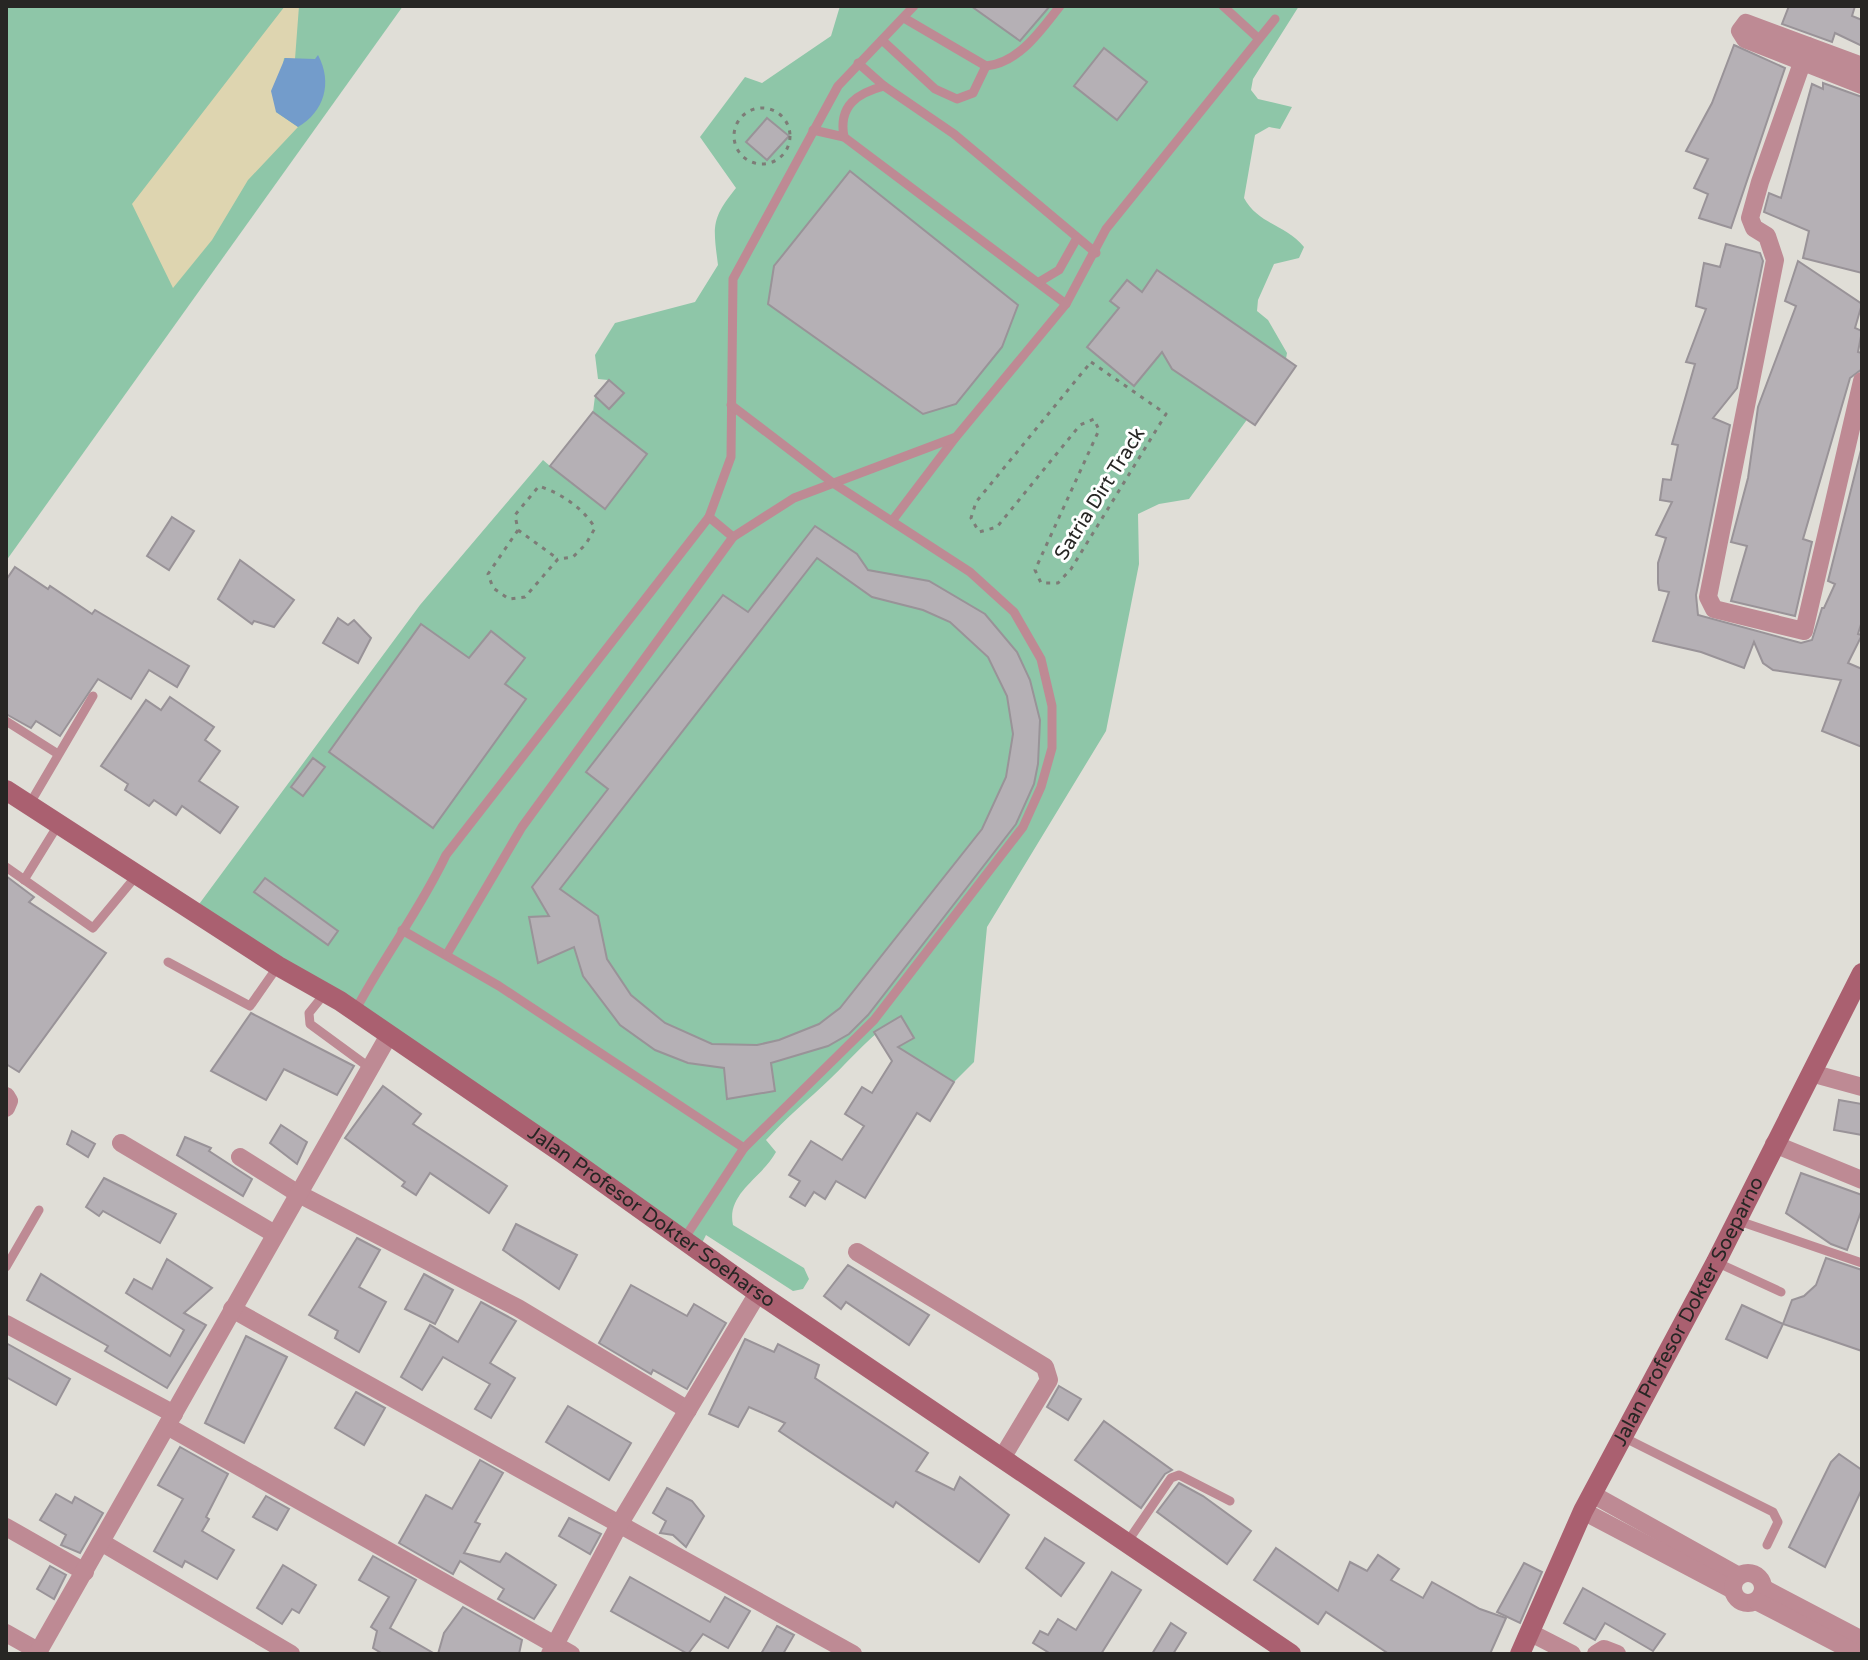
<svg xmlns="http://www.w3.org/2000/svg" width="1868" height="1660" font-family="'Varela Round',sans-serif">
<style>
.green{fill:#8ec6a8}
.sand{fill:#ded5b0}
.water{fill:#739ccb}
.building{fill:#b5b0b5;stroke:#999398;stroke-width:2;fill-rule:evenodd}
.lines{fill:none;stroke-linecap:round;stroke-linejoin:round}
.path{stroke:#7d7c77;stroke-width:3;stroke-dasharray:4 6;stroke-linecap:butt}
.lane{stroke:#be8a94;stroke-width:9}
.street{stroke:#be8a94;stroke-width:18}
.secondary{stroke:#aa6070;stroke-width:20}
.labels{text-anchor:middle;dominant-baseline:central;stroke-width:6;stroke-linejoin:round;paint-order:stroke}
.street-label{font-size:20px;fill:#272624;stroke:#fff}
</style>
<rect width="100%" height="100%" fill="#e0ded7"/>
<!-- green -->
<g class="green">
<path d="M6 6H403L6 561Z"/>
<path d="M840 6H1299L1253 79 1251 90 1258 99 1292 107 1280 129 1269 127 1255 135 1244 198C1258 224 1286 225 1304 247L1299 258 1274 264 1258 300 1257 311 1268 320 1287 353 1284 370 1267 384 1246 421 1189 499 1159 504 1138 514 1139 564 1106 731 987 927 974 1062 954 1082 914 1057 887 1054 914 1038 901 1016C872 1033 854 1056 830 1079 809 1099 786 1118 766 1140L776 1152C762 1178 726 1193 733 1225L804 1268 809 1279 803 1289 793 1291 706 1235 700 1247 194 911 420 605 543 460 550 466 593 412 595 396 608 380 598 379 595 355 615 323 695 302 718 265C713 226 711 219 736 188L700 137 745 77 762 83 831 36Z"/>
</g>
<!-- sand -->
<path class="sand" d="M285 6H299L295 59 284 58 276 112 298 127 248 180 212 240 173 288 132 204Z"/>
<!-- water -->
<path class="water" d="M318 55C333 83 324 112 298 127L276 112 271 91 285 58 315 59Z"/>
<!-- building -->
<g class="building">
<path d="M971 6H1050L1020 41Z"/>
<path d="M1789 6H1855L1852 16 1862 20V46L1835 33 1832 42 1782 24Z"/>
<path d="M1734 45 1785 68 1731 228 1699 218 1708 194 1694 188 1708 159 1686 151 1712 103Z"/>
<path d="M1104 48 1147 82 1117 120 1074 86Z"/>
<path d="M1823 83 1862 97V273L1803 258 1809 231 1764 212 1769 193 1781 198 1812 84 1823 89Z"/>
<path d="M767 118 789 136 767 160 746 142Z"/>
<path d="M850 171 1018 305 1002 347 956 404 923 414 768 304 774 266Z"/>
<path d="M1726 244 1760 253 1763 261 1737 388 1713 418 1730 425 1696 595 1698 615 1801 643 1812 640 1822 608H1824L1835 584 1828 581 1862 446V621L1858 634 1862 635 1848 663 1862 669V747L1822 731 1841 680 1773 670 1763 663 1754 642 1744 668 1701 652 1653 641 1669 592 1659 590 1658 583V563L1666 538 1656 535 1672 502 1660 500 1663 479 1671 480 1678 445 1672 444 1695 364 1686 362 1706 309 1696 306 1704 263 1720 267Z"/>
<path d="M1798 261 1862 304 1855 328 1862 331 1858 352 1862 353V369L1850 378 1803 539 1812 542 1795 616 1731 601 1747 546 1731 542 1748 478 1758 407 1796 306 1785 301Z"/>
<path d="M1157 270 1296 366 1255 425 1172 369 1162 352 1134 386 1087 347 1119 308 1110 301 1127 280 1142 292Z"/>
<path d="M609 380 624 393 609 409 595 396Z"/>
<path d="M593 412 647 454 605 509 550 466Z"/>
<path d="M172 517 194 531 169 570 147 556Z"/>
<path d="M815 526 857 554 868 570 929 581 985 614 1017 652 1030 680 1040 720 1038 764 1034 784 1016 824 868 1015 849 1034 828 1046 771 1063 775 1091 727 1099 724 1068 688 1063 655 1050 620 1025 583 976 574 947 538 963 529 917 549 916 532 887 608 789 586 772 723 595 748 612ZM817 558 872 597 923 610 950 622 988 657 1007 696 1013 734 1006 777 982 829 840 1008 819 1024 779 1040 757 1045 712 1044 665 1023 631 995 607 959 598 916 560 889Z"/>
<path d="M240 560 294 600 274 627 254 621 252 624 218 599Z"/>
<path d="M15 567 48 589 50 586 92 614 95 610 189 666 177 687 149 670 131 699 98 679 60 736 36 721 31 728 6 714V580Z"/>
<path d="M338 618 348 625 354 620 371 638 358 663 323 643Z"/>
<path d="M421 624 469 658 491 631 525 658 505 684 526 699 433 828 329 752Z"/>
<path d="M170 697 214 727 205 740 220 751 199 781 238 807 220 833 182 806 176 815 154 800 149 806 125 790 128 784 101 766 146 700 161 710Z"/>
<path d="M313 758 325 767 303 796 291 787Z"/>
<path d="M6 876 34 897 29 902 106 953 19 1072 6 1064Z"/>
<path d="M265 878 338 931 328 945 254 892Z"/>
<path d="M251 1013 354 1066 337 1095 284 1069 266 1100 211 1071Z"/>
<path d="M901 1016 914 1038 898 1047 954 1082 930 1121 917 1113 865 1198 836 1181 825 1199 814 1192 805 1206 790 1197 800 1181 789 1175 811 1141 842 1160 864 1126 845 1114 862 1087 872 1093 892 1061 874 1032Z"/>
<path d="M383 1086 421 1114 413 1124 507 1186 489 1213 430 1173 416 1195 402 1186 405 1182 345 1138Z"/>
<path d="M1839 1100 1862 1104V1135L1834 1130Z"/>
<path d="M281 1125 307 1142 297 1164 270 1143Z"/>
<path d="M72 1131 95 1144 88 1157 67 1144Z"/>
<path d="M185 1137 211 1148 209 1151 252 1179 243 1196 177 1155Z"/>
<path d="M1801 1173 1862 1195V1209L1847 1250 1831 1244 1786 1213Z"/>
<path d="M104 1178 176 1214 160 1243 103 1211 99 1216 86 1207Z"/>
<path d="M516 1224 577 1255 559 1289 503 1250Z"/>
<path d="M357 1238 380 1250 359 1287 386 1302 359 1352 335 1338 338 1331 309 1315Z"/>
<path d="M1826 1258 1862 1270V1351L1783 1324 1792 1300 1804 1296 1816 1285Z"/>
<path d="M167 1259 212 1288 184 1313 206 1325 167 1388 105 1351 108 1346 27 1300 41 1274 170 1356 184 1330 126 1293 134 1279 152 1289Z"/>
<path d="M848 1265 929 1315 909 1345 846 1302 841 1309 824 1296Z"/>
<path d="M424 1274 453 1290 435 1324 405 1309Z"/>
<path d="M631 1285 687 1316 694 1304 726 1323 687 1389 653 1370 651 1374 599 1343Z"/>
<path d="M481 1302 516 1321 490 1363 515 1378 491 1418 475 1409 490 1384 443 1357 422 1390 401 1377 430 1325 458 1342Z"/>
<path d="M1742 1305 1783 1324 1767 1358 1726 1339Z"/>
<path d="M246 1336 287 1357 244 1443 205 1423Z"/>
<path d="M745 1339 774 1352 778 1344 819 1365 815 1378 928 1453 916 1471 954 1490 960 1477 1009 1515 979 1562 896 1502 893 1507 779 1431 785 1423 749 1407 738 1427 709 1414Z"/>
<path d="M6 1343 70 1379 56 1405 6 1377Z"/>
<path d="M1059 1386 1081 1399 1068 1420 1047 1407Z"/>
<path d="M356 1392 385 1408 364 1445 335 1428Z"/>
<path d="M568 1406 631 1443 609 1480 546 1442Z"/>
<path d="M1104 1421 1172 1470 1165 1474 1141 1508 1075 1460Z"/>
<path d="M180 1447 228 1474 206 1517 209 1519 202 1531 234 1550 217 1579 185 1561 182 1567 154 1551 183 1499 158 1485Z"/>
<path d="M1839 1454 1862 1470V1489L1825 1567 1789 1547 1831 1462Z"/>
<path d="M480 1460 503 1473 475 1522 480 1524 464 1553 500 1562 506 1553 556 1585 534 1619 498 1599 504 1589 460 1561 453 1574 399 1543 426 1495 452 1509Z"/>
<path d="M1179 1483 1203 1496 1251 1531 1227 1564 1157 1512Z"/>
<path d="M667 1488 692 1501 704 1516 686 1547 673 1535 660 1533 666 1521 653 1513Z"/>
<path d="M56 1494 72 1503 75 1497 103 1513 80 1553 61 1545 66 1535 40 1520Z"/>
<path d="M266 1496 289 1509 277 1530 253 1517Z"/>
<path d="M569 1518 601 1534 590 1554 559 1536Z"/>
<path d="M1045 1538 1084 1563 1061 1596 1026 1568Z"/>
<path d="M1276 1548 1338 1591 1350 1562 1367 1571 1378 1555 1399 1569 1391 1580 1423 1598 1432 1582 1480 1609 1506 1618 1490 1654H1389L1326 1612 1318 1624 1254 1580Z"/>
<path d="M373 1556 416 1580 390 1628 435 1654H383L373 1648 377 1631 371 1627 389 1597 359 1580Z"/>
<path d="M1524 1563 1542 1572 1520 1623 1497 1612Z"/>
<path d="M283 1565 316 1585 299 1613 292 1609 282 1624 257 1608Z"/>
<path d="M50 1566 66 1575 54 1599 37 1589Z"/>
<path d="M1112 1572 1141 1590 1101 1654H1051L1033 1643 1040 1631 1048 1635 1058 1619 1076 1630Z"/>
<path d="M630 1577 710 1622 725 1597 750 1611 728 1648 703 1634 688 1654 611 1611Z"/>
<path d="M1583 1588 1665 1634 1653 1651 1605 1623 1595 1640 1564 1623Z"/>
<path d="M463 1607 522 1640 519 1654H438L444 1633Z"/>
<path d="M1171 1623 1186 1633 1173 1654H1152Z"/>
<path d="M777 1626 794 1635 783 1654H761Z"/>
</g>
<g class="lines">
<!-- path -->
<g class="path">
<circle cx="762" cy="136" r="28"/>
<path d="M1091 362 1166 414 1071 569 1058 583H1041L1035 570 1099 430 1094 419 1080 425 997 527 979 532 971 518 976 502Z"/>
<path d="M518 530 488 574 493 588 509 599 525 597 558 559 573 557 586 544 595 528C583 508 562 494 539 486L515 515 518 530 558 559"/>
</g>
<!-- lane -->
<g class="lane">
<path d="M1223 6 1258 38"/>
<path d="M904 18 986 66C1019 63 1041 30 1060 6"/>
<path d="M882 40 935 89 957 99 973 93 986 66"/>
<path d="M858 63 884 86 954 134 1096 253"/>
<path d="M813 130 844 137 1066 304"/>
<path d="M844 137C838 105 858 93 884 86"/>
<path d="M1039 282 1059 270 1077 238"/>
<path d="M709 517 733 537"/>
<path d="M892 521 955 438"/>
<path d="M6 721 58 754"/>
<path d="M29 805 93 696"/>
<path d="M6 867 93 928 137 875"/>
<path d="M24 880 58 825"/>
<path d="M402 930 499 986 744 1148"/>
<path d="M447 954 522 827 733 537 794 498 956 437 1066 304 1106 229 1275 19"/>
<path d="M168 962 250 1006 278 966"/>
<path d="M326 992 309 1013 310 1024 370 1068"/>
<path d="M355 1011C383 958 420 910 446 855L709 517 731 457 733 279 838 86 914 6"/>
<path d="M1736 1220 1862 1263"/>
<path d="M684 1239 744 1148 874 1020 1023 827 1041 787 1052 748V706L1041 659 1014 612 970 572 833 483 731 405"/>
<path d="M1716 1262 1781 1292"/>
<path d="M6 1267 39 1210"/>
<path d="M1623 1437 1773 1512 1778 1522 1767 1545"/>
<path d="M1126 1544 1171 1478 1179 1475 1230 1501"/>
</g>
<!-- street -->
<g class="street">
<path d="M1808 46 1760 182 1750 218 1754 228 1767 236 1775 260 1708 597 1714 609 1804 631 1862 381"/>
<path d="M1862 66 1746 23 1740 31 1745 39 1862 85"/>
<path d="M1811 1073 1862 1087"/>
<path d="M6 1096 9 1101 6 1108"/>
<path d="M121 1143 273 1233"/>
<path d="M1774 1144 1862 1180"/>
<path d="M240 1157 297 1193 518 1308 688 1410"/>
<path d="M857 1252 1045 1367 1049 1380 1002 1458"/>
<path d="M232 1309 853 1654"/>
<path d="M6 1324 174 1414"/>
<path d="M167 1426 571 1654"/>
<path d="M1592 1494 1739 1576"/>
<path d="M1583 1511 1733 1590"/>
<path d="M6 1527 85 1572"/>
<path d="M101 1542 291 1654"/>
<circle cx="1748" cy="1588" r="15"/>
<path d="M1763 1588 1862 1640"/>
<path d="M1756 1601 1858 1654"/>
<path d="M1529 1632 1572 1654"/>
<path d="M6 1633 38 1651"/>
<path d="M37 1654 389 1035"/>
<path d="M550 1654 620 1523 758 1293"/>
<path d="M1596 1654 1604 1649 1617 1654"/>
</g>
<!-- secondary -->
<g class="secondary">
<path id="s1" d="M6 790 278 966 340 1001 562 1153 758 1293 1291 1654"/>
<path id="s2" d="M1520 1654 1583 1511 1716 1262 1862 973"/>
</g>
</g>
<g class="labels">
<!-- street labels -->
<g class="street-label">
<text transform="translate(1100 494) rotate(-58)">Satria Dirt Track</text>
<text stroke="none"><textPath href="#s1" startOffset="774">Jalan Profesor Dokter Soeharso</textPath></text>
<text stroke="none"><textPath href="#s2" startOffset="382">Jalan Profesor Dokter Soeparno</textPath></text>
</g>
</g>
<!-- border -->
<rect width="1868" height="1660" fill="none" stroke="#272624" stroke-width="16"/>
</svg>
